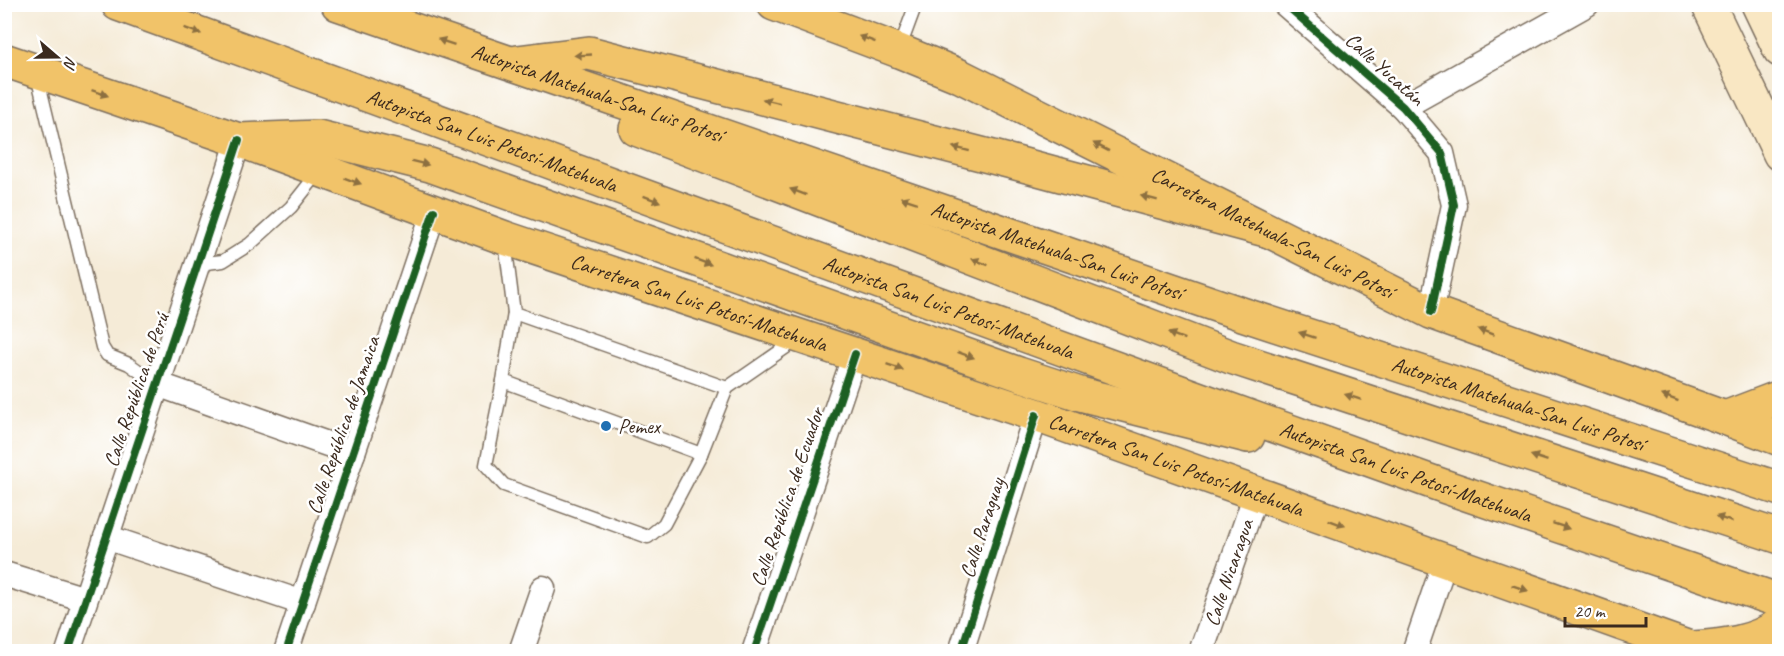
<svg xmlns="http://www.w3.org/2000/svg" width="1784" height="656" font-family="Caveat,sans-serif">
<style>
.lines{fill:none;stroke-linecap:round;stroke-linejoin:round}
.lane-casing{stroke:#7c6e5f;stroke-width:15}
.street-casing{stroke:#7c6e5f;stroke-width:27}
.secondary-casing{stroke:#7c6e5f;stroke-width:36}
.primary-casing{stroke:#7c6e5f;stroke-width:36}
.highway-casing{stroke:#7c6e5f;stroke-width:36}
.lane{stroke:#fff;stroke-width:12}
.street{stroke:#fff;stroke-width:24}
.secondary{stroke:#f9e7c3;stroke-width:33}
.primary{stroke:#f1c369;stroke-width:33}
.highway{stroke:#f1c369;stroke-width:33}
.cycleway-casing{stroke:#fff;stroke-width:11}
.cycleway{stroke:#1b5e20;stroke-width:8}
.oneway{fill:#8d6f40}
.poi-dot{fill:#1f6fb2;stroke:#fff;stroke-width:2}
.labels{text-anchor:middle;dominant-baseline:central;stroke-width:5;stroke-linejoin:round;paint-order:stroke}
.street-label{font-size:21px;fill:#3b2a1e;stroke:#fff}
.poi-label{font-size:21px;fill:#3b2a1e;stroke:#fff;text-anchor:start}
</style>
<rect width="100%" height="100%" fill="#fff"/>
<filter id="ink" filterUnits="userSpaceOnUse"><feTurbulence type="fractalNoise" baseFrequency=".0167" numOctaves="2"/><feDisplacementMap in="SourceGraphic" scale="12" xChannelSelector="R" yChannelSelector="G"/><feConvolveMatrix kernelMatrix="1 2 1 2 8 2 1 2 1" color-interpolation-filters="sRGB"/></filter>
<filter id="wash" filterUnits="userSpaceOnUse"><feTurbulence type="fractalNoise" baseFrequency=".008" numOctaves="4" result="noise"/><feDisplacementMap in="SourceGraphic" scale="24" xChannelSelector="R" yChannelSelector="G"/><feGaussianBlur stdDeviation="1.35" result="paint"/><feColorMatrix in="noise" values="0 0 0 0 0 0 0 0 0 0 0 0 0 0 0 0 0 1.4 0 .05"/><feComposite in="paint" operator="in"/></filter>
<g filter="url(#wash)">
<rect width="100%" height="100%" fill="#f5ebd7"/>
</g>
<g filter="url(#ink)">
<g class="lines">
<!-- lane casing -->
<g class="lane-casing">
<g id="lane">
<path d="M899 50 916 4"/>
<path d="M37 75 102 347 107 355 129 364 157 384"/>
<path d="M505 242 514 313 727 388 798 339"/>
<path d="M198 264 223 261 250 244 291 207 318 173"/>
<path d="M514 313 503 381 486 465 504 485 648 537 664 524 701 454 727 388"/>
<path d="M503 381 701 454"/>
</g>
</g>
<!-- street casing -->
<g class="street-casing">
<g id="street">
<path d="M1285 4 1403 107 1442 153 1454 205 1431 312"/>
<path d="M1403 107 1587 4"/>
<path d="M157 384 353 453"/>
<path d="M106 537 303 603"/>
<path d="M4 574 85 599"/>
<path d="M68 652 239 140"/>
<path d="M286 652 434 211"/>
<path d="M521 652 543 588"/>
<path d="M754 652 855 354"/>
<path d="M961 652 1036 415"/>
<path id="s1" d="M1201 652 1256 494"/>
<path d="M1414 652 1445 561"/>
</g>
</g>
<!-- secondary casing -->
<g class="secondary-casing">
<g id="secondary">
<path d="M1708 4 1780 154"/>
<path d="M1758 4 1780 50"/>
</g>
</g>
<!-- primary casing -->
<g class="primary-casing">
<g id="primary">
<path id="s2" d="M774 4 899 51 960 76 1431 312 1725 418 1780 439"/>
<path id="s3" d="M4 60 239 140 505 238 1036 415 1701 652"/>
<path d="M1725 418 1780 397"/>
<path d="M1693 648C1723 646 1755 643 1780 624"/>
</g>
</g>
<!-- highway casing -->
<g class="highway-casing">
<g id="highway">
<path id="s4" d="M118 4 1197 398 1446 487 1780 601"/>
<path id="s5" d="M338 4 1242 314 1780 489"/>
<path d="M517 62 589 53 1016 163 1266 230"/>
<path d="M636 129 1231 357 1780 537"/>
<path d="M239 140 318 137 430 165 1019 374 1080 394 1248 436"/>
</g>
</g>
<!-- lane -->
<use href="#lane" class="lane"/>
<!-- street -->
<use href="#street" class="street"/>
<!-- secondary -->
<use href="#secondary" class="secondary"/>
<!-- primary -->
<use href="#primary" class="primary"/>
<!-- highway -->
<use href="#highway" class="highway"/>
<!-- cycleway casing -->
<g class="cycleway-casing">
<g id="cycleway">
<path d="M1285 4 1403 107 1442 153 1454 205 1431 312"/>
<path d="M68 652 239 140"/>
<path d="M286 652 434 211"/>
<path d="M754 652 855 354"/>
<path d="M961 652 1036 415"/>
</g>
</g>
<!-- cycleway -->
<use href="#cycleway" class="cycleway"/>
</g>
<!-- one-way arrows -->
<defs><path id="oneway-solid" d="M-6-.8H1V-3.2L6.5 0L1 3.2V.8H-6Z" transform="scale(1.5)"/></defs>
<g class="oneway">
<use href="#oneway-solid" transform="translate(193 31) rotate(20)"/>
<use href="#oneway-solid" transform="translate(867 39) rotate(-160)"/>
<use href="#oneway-solid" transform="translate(446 42) rotate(-161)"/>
<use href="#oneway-solid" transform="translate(583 55) rotate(177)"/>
<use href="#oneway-solid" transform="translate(100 93) rotate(19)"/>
<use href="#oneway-solid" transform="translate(771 101) rotate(-166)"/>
<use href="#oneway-solid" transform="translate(1101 147) rotate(-153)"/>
<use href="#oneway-solid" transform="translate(961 149) rotate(-166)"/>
<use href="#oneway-solid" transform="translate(420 163) rotate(14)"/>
<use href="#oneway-solid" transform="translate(353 181) rotate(20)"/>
<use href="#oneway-solid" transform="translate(798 192) rotate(-159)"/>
<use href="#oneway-solid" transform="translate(1149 198) rotate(-165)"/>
<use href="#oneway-solid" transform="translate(652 199) rotate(20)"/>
<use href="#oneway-solid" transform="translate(909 200) rotate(-161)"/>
<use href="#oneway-solid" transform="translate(703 262) rotate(20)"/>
<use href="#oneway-solid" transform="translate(980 262) rotate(-159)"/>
<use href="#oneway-solid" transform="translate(1486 332) rotate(-160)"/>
<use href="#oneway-solid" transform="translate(1307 335) rotate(-162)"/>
<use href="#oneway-solid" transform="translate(1176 336) rotate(-159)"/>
<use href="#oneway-solid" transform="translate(966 355) rotate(20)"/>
<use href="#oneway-solid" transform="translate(895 367) rotate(19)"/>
<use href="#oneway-solid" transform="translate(1353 397) rotate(-162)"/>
<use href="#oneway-solid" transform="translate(1670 398) rotate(-160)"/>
<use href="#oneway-solid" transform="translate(1539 458) rotate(-162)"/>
<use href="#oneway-solid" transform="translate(1724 519) rotate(-162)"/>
<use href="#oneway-solid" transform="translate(1337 523) rotate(20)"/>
<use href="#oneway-solid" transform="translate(1561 526) rotate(19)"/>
<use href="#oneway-solid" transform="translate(1520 588) rotate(19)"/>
</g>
</g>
<!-- markers -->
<circle class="poi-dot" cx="606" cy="426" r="6"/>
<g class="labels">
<!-- street labels -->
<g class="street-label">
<text transform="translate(1385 69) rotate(42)">Calle Yucatán</text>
<text stroke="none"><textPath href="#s5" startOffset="274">Autopista Matehuala-San Luis Potosí</textPath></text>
<text stroke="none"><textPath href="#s4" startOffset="398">Autopista San Luis Potosí-Matehuala</textPath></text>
<text stroke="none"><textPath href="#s2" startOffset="549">Carretera Matehuala-San Luis Potosí</textPath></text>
<text stroke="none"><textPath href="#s5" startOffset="760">Autopista Matehuala-San Luis Potosí</textPath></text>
<text stroke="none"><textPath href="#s3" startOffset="736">Carretera San Luis Potosí-Matehuala</textPath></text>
<text stroke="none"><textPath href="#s4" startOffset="884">Autopista San Luis Potosí-Matehuala</textPath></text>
<text transform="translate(136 390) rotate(-71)">Calle República de Perú</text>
<text stroke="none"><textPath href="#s5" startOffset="1246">Autopista Matehuala-San Luis Potosí</textPath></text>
<text transform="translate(343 425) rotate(-71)">Calle República de Jamaica</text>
<text stroke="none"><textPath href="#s3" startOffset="1240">Carretera San Luis Potosí-Matehuala</textPath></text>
<text stroke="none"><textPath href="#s4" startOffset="1370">Autopista San Luis Potosí-Matehuala</textPath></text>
<text transform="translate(787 497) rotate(-71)">Calle República de Ecuador</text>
<text transform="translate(982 528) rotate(-72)">Calle Paraguay</text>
<text stroke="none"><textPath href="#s1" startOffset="84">Calle Nicaragua</textPath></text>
</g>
<!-- poi labels -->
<g class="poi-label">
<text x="618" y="426">Pemex</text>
</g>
</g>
<!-- margin -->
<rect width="1784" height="656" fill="none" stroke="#fff" stroke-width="24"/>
<!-- north arrow -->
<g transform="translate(57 57) rotate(110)" stroke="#ffffff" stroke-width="4.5" paint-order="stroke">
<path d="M0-4.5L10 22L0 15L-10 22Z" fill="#3b2a1e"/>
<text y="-9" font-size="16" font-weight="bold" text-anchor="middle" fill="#3b2a1e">N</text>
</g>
<!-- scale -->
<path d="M1565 617v9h81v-9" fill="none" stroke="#3b2a1e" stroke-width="3"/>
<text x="1574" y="617" font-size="18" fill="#3b2a1e" stroke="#ffffff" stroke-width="4.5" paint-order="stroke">20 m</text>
</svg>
